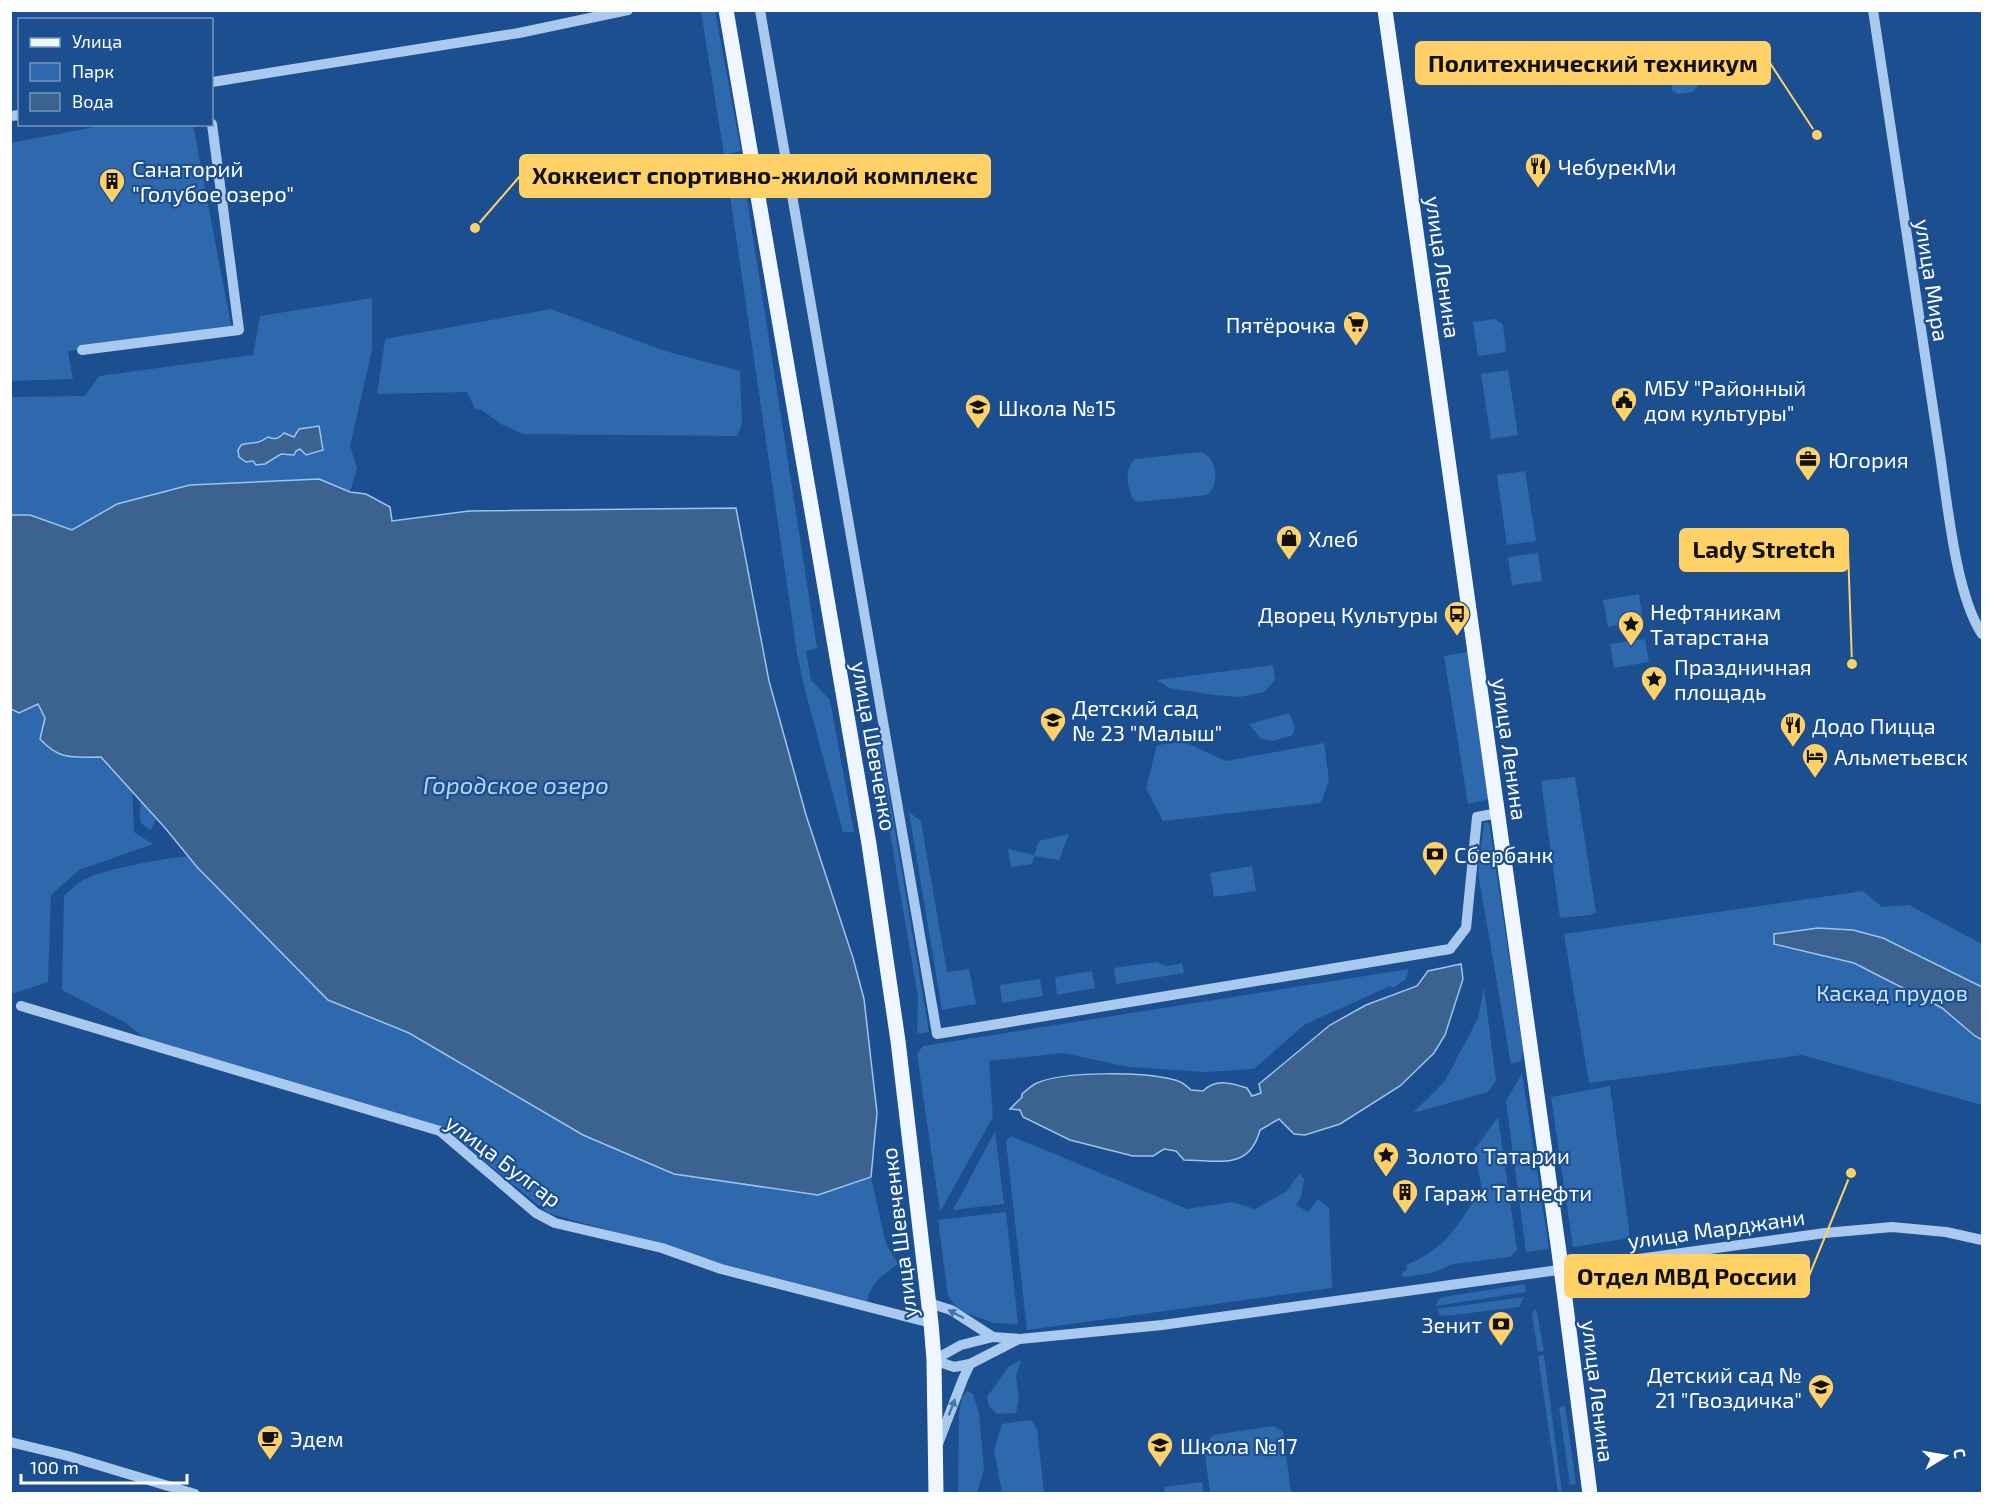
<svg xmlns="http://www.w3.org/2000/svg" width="1993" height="1504" font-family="'Exo 2',sans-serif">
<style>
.green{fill:#2e69ad}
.water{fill:#3c6290;stroke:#9cc4f0;stroke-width:1.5}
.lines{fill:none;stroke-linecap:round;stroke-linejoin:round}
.minor{stroke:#a9c9ee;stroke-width:10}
.major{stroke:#f0f6ff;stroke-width:15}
.oneway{fill:#4674ac}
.labels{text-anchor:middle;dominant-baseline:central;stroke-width:4.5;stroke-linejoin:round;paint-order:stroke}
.poi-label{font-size:22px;fill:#fff;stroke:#1b4f8f;text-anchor:start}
.street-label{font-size:22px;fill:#fff;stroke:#1b4f8f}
.park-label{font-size:22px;fill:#cfe3fa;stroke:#1b4f8f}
.water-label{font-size:24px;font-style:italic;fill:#b5d3f5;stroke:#1b4f8f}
.leader{fill:none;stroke:#ffd166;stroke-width:2}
.callout-dot{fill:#ffd166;stroke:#1b4f8f;stroke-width:2}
.callout{fill:#ffd166;stroke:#ffd166;stroke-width:2}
.callout-label{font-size:24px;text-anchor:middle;font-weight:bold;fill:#111}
</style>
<rect width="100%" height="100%" fill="#1b4f8f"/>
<!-- green -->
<g class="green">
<path d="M701 11H715L741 151 724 155Z"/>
<path d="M1685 42 1692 47 1698 85 1693 92 1678 94 1672 90 1667 50 1672 43Z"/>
<path d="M106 125H193L232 330 68 351 73 379 11 381 10 143Z"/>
<path d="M742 166 817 648 806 651 811 680 830 700 854 832H843L804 686 797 653 726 168Z"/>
<path d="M372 298V350L350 446 357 468 350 492 319 479 86 523 72 530 30 515H11L10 397 85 396 99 376 253 355 260 316Z"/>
<path d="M551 309 665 351 740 371 742 424 737 436 523 434 501 424 482 410 475 409 467 392 377 394 385 339Z"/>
<path d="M1495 319 1503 325 1506 352 1478 356 1473 322Z"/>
<path d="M1508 370 1518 435 1491 439 1481 374Z"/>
<path d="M1201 452C1218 458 1220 485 1207 495L1138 502 1133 499C1127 486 1124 469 1135 459Z"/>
<path d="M1525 471 1536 541 1507 545 1497 475Z"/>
<path d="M1538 553 1542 581 1512 585 1508 557Z"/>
<path d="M1639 594 1643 621 1608 627 1603 600Z"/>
<path d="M1645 639 1649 662 1614 668 1610 644Z"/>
<path d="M1468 652 1489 799 1468 804 1444 656Z"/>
<path d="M1273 665 1275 680 1264 692 1240 697 1213 695 1169 688 1157 680Z"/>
<path d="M38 704 45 718 40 739 70 757H100L132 785 134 832 153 844 79 870 51 895 48 982 11 994 10 709 19 713Z"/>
<path d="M1289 713 1295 727 1293 735 1273 741 1261 739 1249 724Z"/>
<path d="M879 735 929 1032 917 1034 918 997 876 751V736Z"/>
<path d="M1184 742 1226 761 1324 743 1329 780 1321 803 1163 821 1146 788 1157 745Z"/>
<path d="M1575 777 1596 912 1590 915 1560 918 1541 781Z"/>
<path d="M141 801 156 820 151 830C136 823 140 817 141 801Z"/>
<path d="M909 812 921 821 947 972 969 969 976 1004 942 1010Z"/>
<path d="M1484 823H1489L1523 1050 1521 1061 1511 1064 1478 873Z"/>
<path d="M1069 834 1059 860 1034 856 1032 864 1011 867 1008 849 1034 855 1039 841Z"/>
<path d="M188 856 328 999 409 1033 818 1195 871 1177 886 1244 898 1264C882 1276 872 1281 867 1301L736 1270 656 1244 548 1213 446 1129 146 1040 126 1023 62 990 64 896C69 892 73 887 78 883 99 869 162 859 188 856Z"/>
<path d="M1252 866 1256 891 1214 897 1210 873Z"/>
<path d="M1863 891 1882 907 1909 905 1982 944V1105L1802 1055 1589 1083 1564 934Z"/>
<path d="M1156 962 1167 966 1182 963 1184 973 1116 984 1114 968Z"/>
<path d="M1409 969 1406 979 1393 988 1390 986 1304 1025 1254 1069 1205 1072 1129 1067 1063 1053 989 1061 993 1117 940 1212 917 1054 923 1046Z"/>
<path d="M1092 971 1095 988 1057 995 1055 977Z"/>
<path d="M1040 979 1043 996 1002 1003 1000 985Z"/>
<path d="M1484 988 1496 1080 1488 1092 1413 1113 1445 1081 1478 1018Z"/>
<path d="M1522 1073 1549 1249 1526 1252 1506 1101Z"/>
<path d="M1610 1086 1630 1238 1573 1247 1551 1097Z"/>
<path d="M1498 1117 1517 1250 1510 1257 1453 1264 1432 1273 1403 1277 1402 1273 1407 1269 1406 1265C1448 1248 1457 1225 1482 1189L1474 1150Z"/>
<path d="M995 1131 1004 1204 953 1210Z"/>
<path d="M1011 1136 1187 1209 1232 1202 1255 1209 1287 1191 1299 1174 1304 1179 1301 1197 1296 1205 1308 1212 1318 1199 1329 1208 1332 1288 1027 1330 1006 1141Z"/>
<path d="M1006 1212 1018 1324 994 1323 958 1310 948 1296 938 1220Z"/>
<path d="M1525 1284 1526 1292 1436 1306 1438 1300 1443 1297Z"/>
<path d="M1524 1297 1519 1307 1445 1316 1440 1315 1437 1309Z"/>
<path d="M1536 1308 1544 1351 1538 1352 1532 1314Z"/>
<path d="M1544 1355 1562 1493H1558L1538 1356Z"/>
<path d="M1021 1360 1016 1376 1019 1399 1016 1413 997 1414 989 1406 987 1397 1009 1366Z"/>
<path d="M967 1391 973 1394 979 1414 984 1469 977 1493 958 1494 959 1413 962 1397Z"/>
<path d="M1565 1406 1576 1484 1570 1485 1559 1407Z"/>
<path d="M1031 1420 1037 1429 1044 1493H1002L994 1450 1002 1424Z"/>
<path d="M1274 1426 1283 1432 1291 1493H1210L1204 1447 1213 1435Z"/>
<path d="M1202 1482 1204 1493H1165L1164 1487Z"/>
</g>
<!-- water -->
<g class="water">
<path d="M319 426 323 450 306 455 300 449 296 451 294 455 281 454 265 464 256 465 253 461 246 462 239 457 238 450 241 445C253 441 255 446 268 437 275 440 278 439 284 433L294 437 299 429Z"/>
<path d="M319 479 350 492 366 494 390 507 392 521 469 511 736 508 769 681 806 815 853 958 864 999 877 1113 871 1177 818 1195 674 1174 583 1135 409 1033 328 1000 197 867 166 829 101 757C73 757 60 761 40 739L45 718 38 704 19 713 11 709V515H30L72 530 117 504 190 485Z"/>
<path d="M1818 928 1853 930 1883 938 1982 987V1040L1975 1036 1942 1008 1854 963 1774 944V934Z"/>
<path d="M1461 964 1463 979 1445 1035 1434 1053 1400 1086 1340 1124 1305 1135 1294 1134 1279 1119 1260 1130C1249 1171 1219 1160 1184 1160L1176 1151 1164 1149 1153 1156H1133L1070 1140 1023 1117 1020 1110 1010 1109 1022 1097V1094C1027 1090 1032 1085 1037 1083 1064 1071 1141 1072 1171 1079 1179 1080 1185 1084 1191 1090L1203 1091C1216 1078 1231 1083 1247 1088L1252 1096 1261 1093 1259 1084 1330 1025 1366 1005 1417 986 1428 971Z"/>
</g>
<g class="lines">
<!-- minor -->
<g class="minor">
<path d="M760 10 937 1034 1450 949 1466 928 1477 817 1498 813"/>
<path d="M1873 10C1894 156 1916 302 1939 448 1947 498 1955 594 1982 634"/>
<path d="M212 82 519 33 628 10"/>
<path d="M10 116 20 115"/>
<path d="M82 350 239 330 212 124"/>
<path d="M21 1006 440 1131 536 1213 555 1223 662 1248 721 1269 931 1323"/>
<path d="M929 1303 951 1310 993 1337 1020 1339 1162 1325 1825 1233 1892 1227 1946 1232 1982 1240"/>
<path d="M934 1360 954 1367 970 1364 1017 1340"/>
<path d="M934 1360 961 1345 993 1337"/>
<path d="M10 1442 68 1456 195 1494"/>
<path d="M938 1444 963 1379 970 1364"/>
</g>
<!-- major -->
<g class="major">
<path d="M726 10 869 844 898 1041 931 1323 934 1360 936 1494"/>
<path d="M1385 10 1559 1252 1590 1494"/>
</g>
</g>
<!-- one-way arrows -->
<defs><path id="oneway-solid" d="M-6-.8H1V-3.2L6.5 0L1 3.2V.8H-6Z" transform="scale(1.5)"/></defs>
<g class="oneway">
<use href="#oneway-solid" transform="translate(956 1314) rotate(-152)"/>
<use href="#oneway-solid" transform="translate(952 1407) rotate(-69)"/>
</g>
<!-- icons -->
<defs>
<g id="restaurant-pin" transform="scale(1.35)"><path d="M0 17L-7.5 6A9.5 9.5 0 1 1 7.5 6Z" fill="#ffd166" stroke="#1b4f8f"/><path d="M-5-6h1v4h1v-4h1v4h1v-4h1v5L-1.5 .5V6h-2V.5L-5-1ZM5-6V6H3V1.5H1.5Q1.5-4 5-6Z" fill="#111"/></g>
<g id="building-pin" transform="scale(1.35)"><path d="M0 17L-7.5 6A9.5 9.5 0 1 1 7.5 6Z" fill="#ffd166" stroke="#1b4f8f"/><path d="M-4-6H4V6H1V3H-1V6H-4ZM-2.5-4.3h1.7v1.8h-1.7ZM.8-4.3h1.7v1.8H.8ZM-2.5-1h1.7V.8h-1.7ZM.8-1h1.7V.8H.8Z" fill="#111"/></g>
<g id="supermarket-pin" transform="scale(1.35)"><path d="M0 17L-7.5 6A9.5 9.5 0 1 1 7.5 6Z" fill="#ffd166" stroke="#1b4f8f"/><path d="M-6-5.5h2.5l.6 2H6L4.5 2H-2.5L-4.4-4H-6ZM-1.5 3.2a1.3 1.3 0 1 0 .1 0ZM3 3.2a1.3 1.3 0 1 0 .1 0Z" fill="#111"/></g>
<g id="civic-pin" transform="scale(1.35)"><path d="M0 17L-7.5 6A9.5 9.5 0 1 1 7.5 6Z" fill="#ffd166" stroke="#1b4f8f"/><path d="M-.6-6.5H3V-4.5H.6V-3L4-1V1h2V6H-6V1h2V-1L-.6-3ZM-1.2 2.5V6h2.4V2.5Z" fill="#111"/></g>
<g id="school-pin" transform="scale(1.35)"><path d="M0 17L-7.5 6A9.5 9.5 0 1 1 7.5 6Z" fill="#ffd166" stroke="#1b4f8f"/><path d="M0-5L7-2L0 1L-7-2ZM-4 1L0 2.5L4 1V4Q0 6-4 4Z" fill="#111"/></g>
<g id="office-pin" transform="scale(1.35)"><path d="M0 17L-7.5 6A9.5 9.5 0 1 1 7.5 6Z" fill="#ffd166" stroke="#1b4f8f"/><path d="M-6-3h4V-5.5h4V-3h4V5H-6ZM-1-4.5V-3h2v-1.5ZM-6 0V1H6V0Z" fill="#111"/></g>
<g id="shop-pin" transform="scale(1.35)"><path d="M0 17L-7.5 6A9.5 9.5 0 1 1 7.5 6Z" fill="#ffd166" stroke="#1b4f8f"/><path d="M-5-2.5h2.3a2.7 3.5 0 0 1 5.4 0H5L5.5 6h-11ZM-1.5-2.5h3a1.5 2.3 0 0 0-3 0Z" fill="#111"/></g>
<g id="bus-pin" transform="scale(1.35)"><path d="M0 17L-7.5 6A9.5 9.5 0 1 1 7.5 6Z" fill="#ffd166" stroke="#1b4f8f"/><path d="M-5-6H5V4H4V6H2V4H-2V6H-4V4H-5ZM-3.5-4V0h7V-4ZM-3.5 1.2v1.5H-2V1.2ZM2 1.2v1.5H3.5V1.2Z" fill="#111"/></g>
<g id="sight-pin" transform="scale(1.35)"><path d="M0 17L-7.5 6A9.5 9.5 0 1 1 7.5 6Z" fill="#ffd166" stroke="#1b4f8f"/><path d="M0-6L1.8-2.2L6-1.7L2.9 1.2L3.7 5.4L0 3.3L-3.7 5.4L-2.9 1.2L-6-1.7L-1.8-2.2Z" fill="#111"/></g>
<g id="hotel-pin" transform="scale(1.35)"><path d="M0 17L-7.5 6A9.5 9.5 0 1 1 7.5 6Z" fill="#ffd166" stroke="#1b4f8f"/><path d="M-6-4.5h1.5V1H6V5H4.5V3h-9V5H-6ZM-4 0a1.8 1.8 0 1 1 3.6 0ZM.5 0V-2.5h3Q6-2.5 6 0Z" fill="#111"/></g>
<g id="bank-pin" transform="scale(1.35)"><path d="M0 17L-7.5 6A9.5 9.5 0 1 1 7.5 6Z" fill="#ffd166" stroke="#1b4f8f"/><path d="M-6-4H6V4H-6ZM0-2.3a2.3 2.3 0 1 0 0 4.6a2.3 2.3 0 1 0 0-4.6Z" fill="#111"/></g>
<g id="cafe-pin" transform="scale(1.35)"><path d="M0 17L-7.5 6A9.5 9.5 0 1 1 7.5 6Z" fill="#ffd166" stroke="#1b4f8f"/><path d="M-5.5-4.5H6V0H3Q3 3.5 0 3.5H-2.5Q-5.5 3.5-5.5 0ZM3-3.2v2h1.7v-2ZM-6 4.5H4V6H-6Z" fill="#111"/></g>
</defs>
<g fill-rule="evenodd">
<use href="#restaurant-pin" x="1538" y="166"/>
<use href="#building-pin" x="112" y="181"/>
<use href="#supermarket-pin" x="1356" y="324"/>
<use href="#civic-pin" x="1624" y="400"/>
<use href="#school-pin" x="978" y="407"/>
<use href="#office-pin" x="1808" y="459"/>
<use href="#shop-pin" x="1289" y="538"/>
<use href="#bus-pin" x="1457" y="614"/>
<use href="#sight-pin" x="1631" y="624"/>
<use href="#sight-pin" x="1654" y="679"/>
<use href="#school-pin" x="1053" y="720"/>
<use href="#restaurant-pin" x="1793" y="725"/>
<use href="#hotel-pin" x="1815" y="756"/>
<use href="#bank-pin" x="1435" y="854"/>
<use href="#sight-pin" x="1386" y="1155"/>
<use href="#building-pin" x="1405" y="1192"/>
<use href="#bank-pin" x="1501" y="1324"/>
<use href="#school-pin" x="1821" y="1387"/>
<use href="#cafe-pin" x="270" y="1438"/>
<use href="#school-pin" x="1160" y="1445"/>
</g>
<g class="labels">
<!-- poi labels -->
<g class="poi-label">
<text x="1558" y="166">ЧебурекМи</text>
<text x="132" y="168">Санаторий<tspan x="132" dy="25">"Голубое озеро"</tspan></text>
<text x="1336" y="324" text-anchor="end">Пятёрочка</text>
<text x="1644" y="387">МБУ "Районный<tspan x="1644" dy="25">дом культуры"</tspan></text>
<text x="998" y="407">Школа №15</text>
<text x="1828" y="459">Югория</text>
<text x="1308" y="538">Хлеб</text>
<text x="1650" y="611">Нефтяникам<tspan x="1650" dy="25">Татарстана</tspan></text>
<text x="1438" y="614" text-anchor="end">Дворец Культуры</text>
<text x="1674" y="666">Праздничная<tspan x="1674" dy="25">площадь</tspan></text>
<text x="1072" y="707">Детский сад<tspan x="1072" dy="25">№ 23 "Малыш"</tspan></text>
<text x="1812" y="725">Додо Пицца</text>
<text x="1834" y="756">Альметьевск</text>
<text x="1454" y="854">Сбербанк</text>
<text x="1406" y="1155">Золото Татарии</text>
<text x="1424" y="1192">Гараж Татнефти</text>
<text x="1482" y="1324" text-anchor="end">Зенит</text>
<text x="1802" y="1374" text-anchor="end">Детский сад №<tspan x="1802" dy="25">21 "Гвоздичка"</tspan></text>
<text x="290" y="1438">Эдем</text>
<text x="1180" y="1445">Школа №17</text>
</g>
<!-- street labels -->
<g class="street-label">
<text transform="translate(1444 267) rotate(82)">улица Ленина</text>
<text transform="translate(1933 280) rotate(81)">улица Мира</text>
<text transform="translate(875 746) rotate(80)">улица Шевченко</text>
<text transform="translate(1511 749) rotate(82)">улица Ленина</text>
<text transform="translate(504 1160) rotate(37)">улица Булгар</text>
<text transform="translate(1716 1228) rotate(-8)">улица Марджани</text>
<text transform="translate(898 1233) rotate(-97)">улица Шевченко</text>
<text transform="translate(1599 1391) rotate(83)">улица Ленина</text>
</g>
<!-- park labels -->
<g class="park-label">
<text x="1892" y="992">Каскад прудов</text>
</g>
<!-- water labels -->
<g class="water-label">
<text x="516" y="784">Городское озеро</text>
</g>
</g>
<!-- callouts -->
<path class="leader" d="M1817 135L1770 63M475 228L520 176M1852 664L1848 550M1851 1173L1809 1276"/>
<g class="callout-dot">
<circle cx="1817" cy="135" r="6"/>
<circle cx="475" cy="228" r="6"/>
<circle cx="1852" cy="664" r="6"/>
<circle cx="1851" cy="1173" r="6"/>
</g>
<g class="callout">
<rect x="1416" y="42" width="354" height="42" rx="6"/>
<rect x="520" y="155" width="470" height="42" rx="6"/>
<rect x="1680" y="529" width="168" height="42" rx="6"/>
<rect x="1565" y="1255" width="244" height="42" rx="6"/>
</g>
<g class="callout-label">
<text x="1593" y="72">Политехнический техникум</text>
<text x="755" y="184">Хоккеист спортивно-жилой комплекс</text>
<text x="1764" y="558">Lady Stretch</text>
<text x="1687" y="1285">Отдел МВД России</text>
</g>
<!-- border -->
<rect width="1993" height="1504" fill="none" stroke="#ffffff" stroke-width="24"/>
<!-- legend -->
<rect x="18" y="18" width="195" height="108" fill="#1b4f8f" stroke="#7695bc" stroke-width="1.5"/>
<rect x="30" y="38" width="30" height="9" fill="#f0f6ff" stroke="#7695bc" stroke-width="1.5"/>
<text x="72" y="48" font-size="18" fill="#ffffff">Улица</text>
<rect x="30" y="63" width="30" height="18" fill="#2e69ad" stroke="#7695bc" stroke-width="1.5"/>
<text x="72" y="78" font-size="18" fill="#ffffff">Парк</text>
<rect x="30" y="93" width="30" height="18" fill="#3c6290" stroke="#7695bc" stroke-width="1.5"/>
<text x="72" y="108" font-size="18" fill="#ffffff">Вода</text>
<!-- north arrow -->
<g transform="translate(1945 1456) rotate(79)" stroke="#1b4f8f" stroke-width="4.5" paint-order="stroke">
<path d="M0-4.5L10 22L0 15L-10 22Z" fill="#ffffff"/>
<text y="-9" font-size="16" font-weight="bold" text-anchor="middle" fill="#ffffff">С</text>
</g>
<!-- scale -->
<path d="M21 1474v9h166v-9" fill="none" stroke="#ffffff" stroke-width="3"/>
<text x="30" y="1474" font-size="18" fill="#ffffff" stroke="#1b4f8f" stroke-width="4.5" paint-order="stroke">100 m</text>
</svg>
